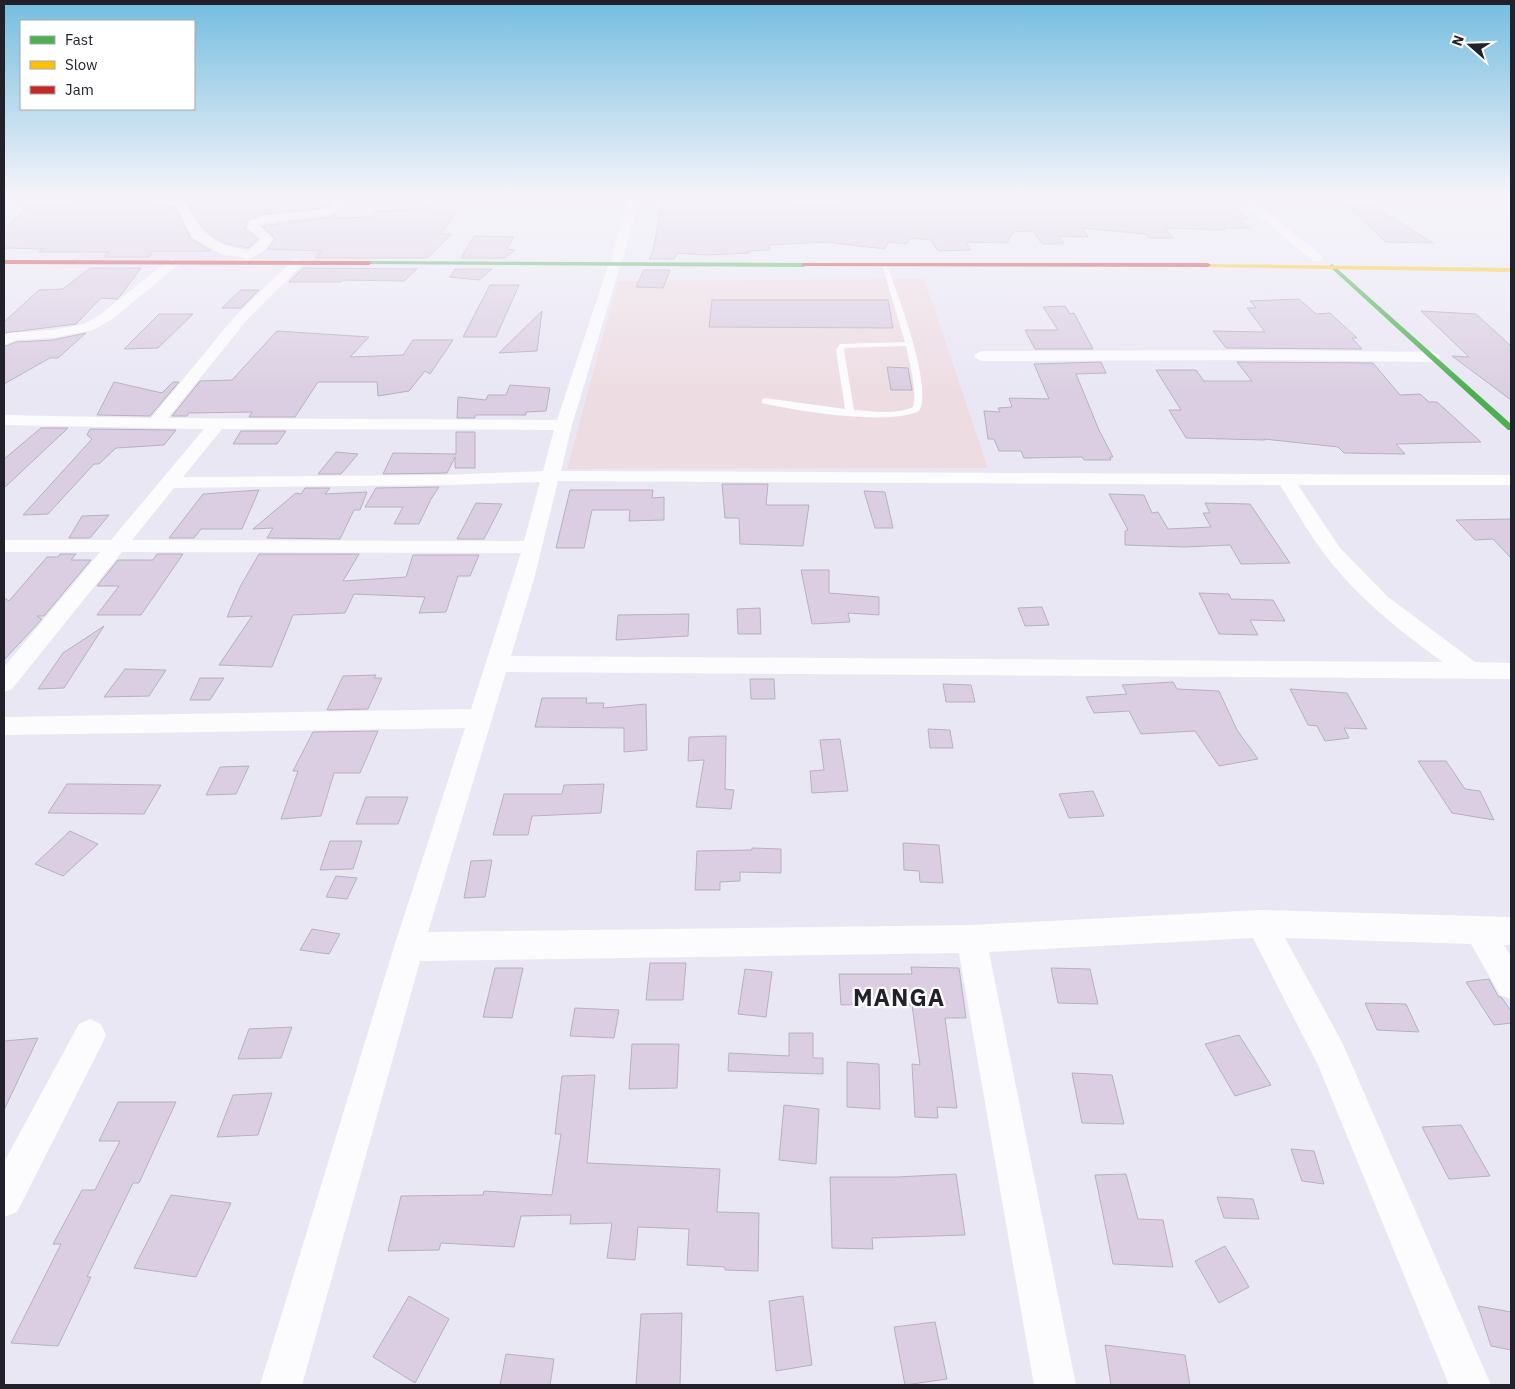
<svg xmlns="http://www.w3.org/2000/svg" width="1515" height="1389" font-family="'IBM Plex Sans',sans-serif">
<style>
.built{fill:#e3ddf8}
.industrial{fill:#eddde3}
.building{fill:#dbcee2;stroke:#b6b1bc}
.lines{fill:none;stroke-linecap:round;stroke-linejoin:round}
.lane{fill:#fcfbfe;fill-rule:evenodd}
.street{fill:#fcfbfe;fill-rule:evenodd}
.fast{fill:#4caf50;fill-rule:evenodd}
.slow{fill:#ffc107;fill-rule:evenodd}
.jam{fill:#c62828;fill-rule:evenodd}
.labels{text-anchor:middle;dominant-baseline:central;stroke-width:4.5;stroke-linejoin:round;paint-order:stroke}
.near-district-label{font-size:24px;font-weight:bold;letter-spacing:1px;fill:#22202b;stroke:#fff}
</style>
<rect width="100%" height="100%" fill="#eae7f5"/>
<!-- built -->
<path class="built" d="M324 212 371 214 404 218 397 234 381 259 252 258 64 265 102 239 234 219Z"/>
<!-- industrial -->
<path class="industrial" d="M924 279 988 468 567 469 618 281Z"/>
<!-- building -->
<g class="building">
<path d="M78 197H143L146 201 172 207 176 209 191 239 211 251H153L149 257H104L109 252H39L44 249 4 248V229L27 207 72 204Z"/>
<path d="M181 197H332V199L328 205 322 208 265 214 249 219 245 228 258 239 248 248 225 243 211 235 200 224 188 204Z"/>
<path d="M731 197 793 198 792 206 841 205 840 197 1053 199 1052 197H1225L1247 219H1238L1249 228H1224L1225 230 1165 228 1173 238H1149L1145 234 1083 228 1088 237 1059 236 1064 244H1042L1033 231 1013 232 1007 243 966 242 971 250 938 251 931 240 910 238 907 244 888 242 885 249 826 242 769 245 770 250 749 251V253L706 255 677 253 674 259H649L653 251 663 199H730Z"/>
<path d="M438 199 463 201 441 234H452L427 258H315L321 251 268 249 275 239 262 226 329 217 335 214V218L373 217 378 211 424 209Z"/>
<path d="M1370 204 1433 243 1386 242 1346 205Z"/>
<path d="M474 236 514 237 507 249 515 250 505 258H461Z"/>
<path d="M90 268H141L121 295 117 299 101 298 76 324 4 333V322L39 290 63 289Z"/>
<path d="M303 268 417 269 404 281 343 280 341 282H289Z"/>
<path d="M455 269H492L479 280 450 277Z"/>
<path d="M644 270H670L663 288 636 287Z"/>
<path d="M490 285H519L496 337H463Z"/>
<path d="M241 290H259L241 308H222Z"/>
<path d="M1299 299 1316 314 1330 313 1357 338H1352L1362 349 1226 348 1213 331 1265 332 1247 308H1256L1250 301Z"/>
<path d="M712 300H888L893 328 709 327Z"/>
<path d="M1065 306 1070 314 1074 313 1093 349H1035L1025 330H1058L1043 307Z"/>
<path d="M542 311 537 351 499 353Z"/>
<path d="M1421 311 1476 314 1511 346V400L1452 356 1469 357Z"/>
<path d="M159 314H193L158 348 124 349Z"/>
<path d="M277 331 369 337 350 357 403 355 413 340H453L430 374 425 371 409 391 378 396 377 382H318L295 417H249L252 412 189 413 187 416H172L200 381 232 380Z"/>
<path d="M86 333 58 358H50L4 384V347L16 342 53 340Z"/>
<path d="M1101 362 1106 373 1076 374 1099 430 1113 457H1110L1111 460H1084L1082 457 1024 458 1021 451H999L994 439H988L984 411 1000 412 998 408 1012 407 1009 398 1049 399 1034 364Z"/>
<path d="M1237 362 1373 363 1400 395 1420 394 1429 402H1437L1481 442 1396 444 1405 454 1344 453 1338 447 1264 439 1265 440 1186 438 1169 410H1181L1156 370H1196L1204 381H1252Z"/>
<path d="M887 367 908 368 912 390H891Z"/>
<path d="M114 382 162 393 173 382H179L150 416 97 415Z"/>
<path d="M510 385 550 388 546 411 526 412V415H475V418H457L458 397 486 400 488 395H506Z"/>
<path d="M41 428H68L4 488V459Z"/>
<path d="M90 429 176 430 164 445 116 448 99 464H94L48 514 23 515 92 439 87 435Z"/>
<path d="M241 431H286L277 444H233Z"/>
<path d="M456 432H475V468H455V457L447 473 383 474 393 453 456 454Z"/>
<path d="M336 452 358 454 341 474H318Z"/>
<path d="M722 484H768L766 505H809L803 546 740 544 739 518H725Z"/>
<path d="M439 487 431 499 419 524H394L403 507H365L376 488Z"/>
<path d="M305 488H330L325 494 367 492 360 510H354L340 539 267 538 273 528 253 529 296 493 301 494Z"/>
<path d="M259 490 242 529H201L194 538H169L203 494Z"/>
<path d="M570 490H653L652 498 664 497V520L629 521 630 510H592L584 548H556Z"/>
<path d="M864 491 885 492 893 528H875Z"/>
<path d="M1109 494 1144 495 1152 513 1158 512 1168 529 1211 527 1203 513H1210L1205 503 1250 504 1290 563 1241 564 1230 545 1185 547 1125 545V531L1128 530Z"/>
<path d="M476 503 502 504 484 539H457Z"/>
<path d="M109 515 90 538H69L82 516Z"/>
<path d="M1511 519V558L1493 539 1475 540 1456 520Z"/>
<path d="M60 554H76L71 560H91L44 616H37L42 619 4 660V598L9 601 47 557H58Z"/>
<path d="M157 554H183L141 615H97L119 586H97L118 560H153Z"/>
<path d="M259 554H359L343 581 406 577 413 555H479L470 576H458L446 612 419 613 425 597 354 594 345 613 293 615 272 667 219 665 252 616 227 617 241 585Z"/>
<path d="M801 570H829V593L879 597V615L848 613 850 622 812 624Z"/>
<path d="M1199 593 1229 594 1231 599 1273 600 1285 621 1250 620 1258 635 1219 634Z"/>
<path d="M1042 607 1049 625 1025 626 1018 608Z"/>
<path d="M760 608 761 634H738L737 609Z"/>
<path d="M689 614 688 636 616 640 618 615Z"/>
<path d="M104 626 64 688 38 689 63 653Z"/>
<path d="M125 669 166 670 149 696 104 697Z"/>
<path d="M376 675 374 678H382L368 709 327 710 343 676Z"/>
<path d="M200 678H224L210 700H190Z"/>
<path d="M750 679H774L775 699H751Z"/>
<path d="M1173 682 1177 689 1219 691 1237 730 1258 759 1219 766 1195 731 1141 734 1129 711 1094 713 1086 697 1127 694 1122 685Z"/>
<path d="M943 684 971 685 975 702H946Z"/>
<path d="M1290 689 1347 693 1367 729 1344 728 1349 738 1325 741 1317 726 1308 725Z"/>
<path d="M542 698H587L586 703H604L603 708 646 704 647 750 624 752V728L535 727Z"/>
<path d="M928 729 950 730 953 748H930Z"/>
<path d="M378 731 360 773H334L321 816 281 819 298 771H293L313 732Z"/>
<path d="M726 736 725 789 734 790 731 809 696 807 704 760 688 761 689 737Z"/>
<path d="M840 739 848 791 812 793 810 771 824 770 820 740Z"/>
<path d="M1418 761H1446L1465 789 1480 791 1494 820 1452 813Z"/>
<path d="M249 766 236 794 206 795 220 767Z"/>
<path d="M67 784H87L161 785 144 814 48 813Z"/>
<path d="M604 784 601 813 532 816 528 835H493L504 794H562L564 785Z"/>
<path d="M1093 791 1104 816 1069 818 1059 794Z"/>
<path d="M366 797H408L398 824H356Z"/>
<path d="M70 831 98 844 63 876 35 864Z"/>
<path d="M330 841H362L353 869 320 870Z"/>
<path d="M903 843 939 845 943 883 920 882 919 871 904 870Z"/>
<path d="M752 848 781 849V873L740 872V881L720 882V890H695L697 851 752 850Z"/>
<path d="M492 860 485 897 464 898 471 861Z"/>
<path d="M336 876 357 878 347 899 326 897Z"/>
<path d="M312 929 340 934 329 954 300 950Z"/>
<path d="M650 963H686L683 1000H646Z"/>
<path d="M911 967 959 968 966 1018H945L957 1108 937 1107 938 1118 915 1117 912 1064 920 1065 912 1005H908V1003L841 1005 839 974H912Z"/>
<path d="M495 968H523L512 1018 483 1017Z"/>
<path d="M1051 968 1090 969 1098 1004 1058 1003Z"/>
<path d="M745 969 772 972 766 1017 738 1014Z"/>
<path d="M1489 979 1498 996 1502 998 1511 1011V1023L1494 1025 1466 982Z"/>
<path d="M1365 1003 1406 1004 1419 1032 1377 1030Z"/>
<path d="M575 1008 619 1010 614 1038 570 1036Z"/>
<path d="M292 1027 281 1058 238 1059 249 1029Z"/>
<path d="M789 1033H813V1058H823V1074L728 1071 729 1053 789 1056Z"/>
<path d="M1239 1035 1271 1085 1235 1096 1205 1044Z"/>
<path d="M38 1038 4 1110V1041Z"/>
<path d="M632 1044H679L677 1088 629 1089Z"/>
<path d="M847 1062 879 1064 880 1109 847 1107Z"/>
<path d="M1072 1073 1112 1075 1124 1124 1082 1123Z"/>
<path d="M595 1075 587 1163 720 1169 717 1212 759 1213 758 1271 725 1270V1267L687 1265 689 1229 638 1227 635 1260 607 1258 612 1223 570 1224 571 1215 521 1216 514 1247 441 1243 439 1250 388 1251 401 1196 483 1195 484 1191 552 1195 561 1134H555L562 1076Z"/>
<path d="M272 1093 258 1135 217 1137 233 1095Z"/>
<path d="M118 1102H176L139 1183H133L87 1277H91L58 1346 11 1343 61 1244H53L82 1190H95L120 1141H99Z"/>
<path d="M784 1105 819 1109 816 1164 779 1160Z"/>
<path d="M1461 1125 1490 1176 1449 1179 1422 1127Z"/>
<path d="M1291 1149 1314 1151 1324 1184 1302 1181Z"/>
<path d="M956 1174 965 1235 872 1238 873 1249 832 1248 830 1177H897Z"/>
<path d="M1126 1174 1138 1219 1163 1220 1173 1267 1113 1264 1095 1175Z"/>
<path d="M171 1195 231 1203 196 1277 134 1268Z"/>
<path d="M1217 1197 1253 1199 1259 1219 1224 1218Z"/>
<path d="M1225 1246 1249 1287 1219 1303 1195 1261Z"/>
<path d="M409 1296 449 1319 415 1383 373 1357Z"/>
<path d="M803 1296 812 1365 776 1371 769 1301Z"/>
<path d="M1478 1306 1511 1312V1350L1491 1346Z"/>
<path d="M682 1313 680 1385H636L641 1314Z"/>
<path d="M935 1322 947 1379 905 1385 894 1327Z"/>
<path d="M1105 1345 1185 1355 1190 1385H1111Z"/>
<path d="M506 1354 554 1359 550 1385H500Z"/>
</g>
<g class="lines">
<!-- lane -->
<path class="lane" d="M882 265 887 266C897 291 934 390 919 411 889 426 796 411 762 403V399L765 398 845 409 836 350 840 344 905 342ZM906 346C909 360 918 394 913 407 896 415 873 411 854 410L844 350 845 348Z"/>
<!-- street -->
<g class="street">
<path d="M15 197H28L8 212 4 213V205Z"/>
<path d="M145 197C156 197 170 195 180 199 188 203 190 212 194 218 205 239 225 248 249 250L261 239 247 228 250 221 265 216 322 210 329 207 334 200V197H345L346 200 337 211 329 215 267 222 259 225 273 239 265 250 247 261 241 257 223 255 193 238 177 208 173 205 146 199Z"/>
<path d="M628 197H639L624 257 620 260 621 263 572 425 561 471 1511 475V485H1298L1340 548 1388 597 1475 662 1511 663V679L506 672 428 932 971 925 1261 910 1511 917V945H1504L1511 956V999L1500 995 1471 944 1285 938 1342 1042 1491 1385H1449L1318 1065 1253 938 989 952 1076 1385H1034L959 953 420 961 302 1385H260L394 947 465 728 4 735V717L471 709 521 553 122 552 12 689 4 692V667L100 552H4V540H111L204 429 4 425V415L151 418 236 315 293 260 297 259 303 263 301 266 246 321 168 418 557 420 609 263 613 260 612 257ZM222 429 554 430 543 471 444 475 183 477ZM558 481 1280 485C1295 508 1308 533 1326 556 1358 598 1400 631 1443 662L511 656 534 579ZM540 482 524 541 132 540 174 488 444 485Z"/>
<path d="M1237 197H1249L1321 255 1323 258 1321 261H1313Z"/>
<path d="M173 259 179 263 177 266 111 320 93 330 53 338 16 340 4 345V335L8 333 53 330 84 324 101 314 169 260Z"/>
<path d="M1271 350 1432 352 1437 354 1440 357 1437 360 1432 362 1271 360 982 361 977 359 974 356 977 353 982 351Z"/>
<path d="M90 1019 101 1024 106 1035 101 1046 17 1212 4 1217V1162L79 1024Z"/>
</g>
<!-- fast -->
<g class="fast">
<path d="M369 261 804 263 807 265 804 267 367 264V262Z"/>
<path d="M1332 264 1511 424V430H1508L1330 267 1329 266Z"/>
</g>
<!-- slow -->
<path class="slow" d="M1206 264 1511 268V272L1208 267 1206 266Z"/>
<!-- jam -->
<g class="jam">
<path d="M4 260 369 261 372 263 369 265 4 264Z"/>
<path d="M804 263H1208L1211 265 1208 267 802 266V264Z"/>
</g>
</g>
<!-- sky -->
<linearGradient id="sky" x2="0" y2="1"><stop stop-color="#74bddf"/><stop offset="0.5" stop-color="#f6f4fa"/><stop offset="1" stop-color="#f6f4fa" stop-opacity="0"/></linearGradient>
<rect width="1515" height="392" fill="url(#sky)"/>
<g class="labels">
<!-- near-district labels -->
<g class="near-district-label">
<text x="899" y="997">MANGA</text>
</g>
</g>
<!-- border -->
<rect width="1515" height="1389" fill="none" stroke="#22202b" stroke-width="10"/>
<!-- legend -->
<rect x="20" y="20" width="175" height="90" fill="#ffffff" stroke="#a7a6aa"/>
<rect x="30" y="36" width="25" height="8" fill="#4caf50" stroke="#a7a6aa"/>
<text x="65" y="45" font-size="15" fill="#22202b">Fast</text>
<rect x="30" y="61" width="25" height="8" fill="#ffc107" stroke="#a7a6aa"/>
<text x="65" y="70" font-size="15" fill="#22202b">Slow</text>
<rect x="30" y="86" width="25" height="8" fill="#c62828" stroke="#a7a6aa"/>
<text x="65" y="95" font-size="15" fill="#22202b">Jam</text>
<!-- north arrow -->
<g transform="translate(1470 45) rotate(290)" stroke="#ffffff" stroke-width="4" paint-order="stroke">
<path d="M0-4L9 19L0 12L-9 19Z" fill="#22202b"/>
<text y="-8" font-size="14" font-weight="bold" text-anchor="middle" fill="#22202b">N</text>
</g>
</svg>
